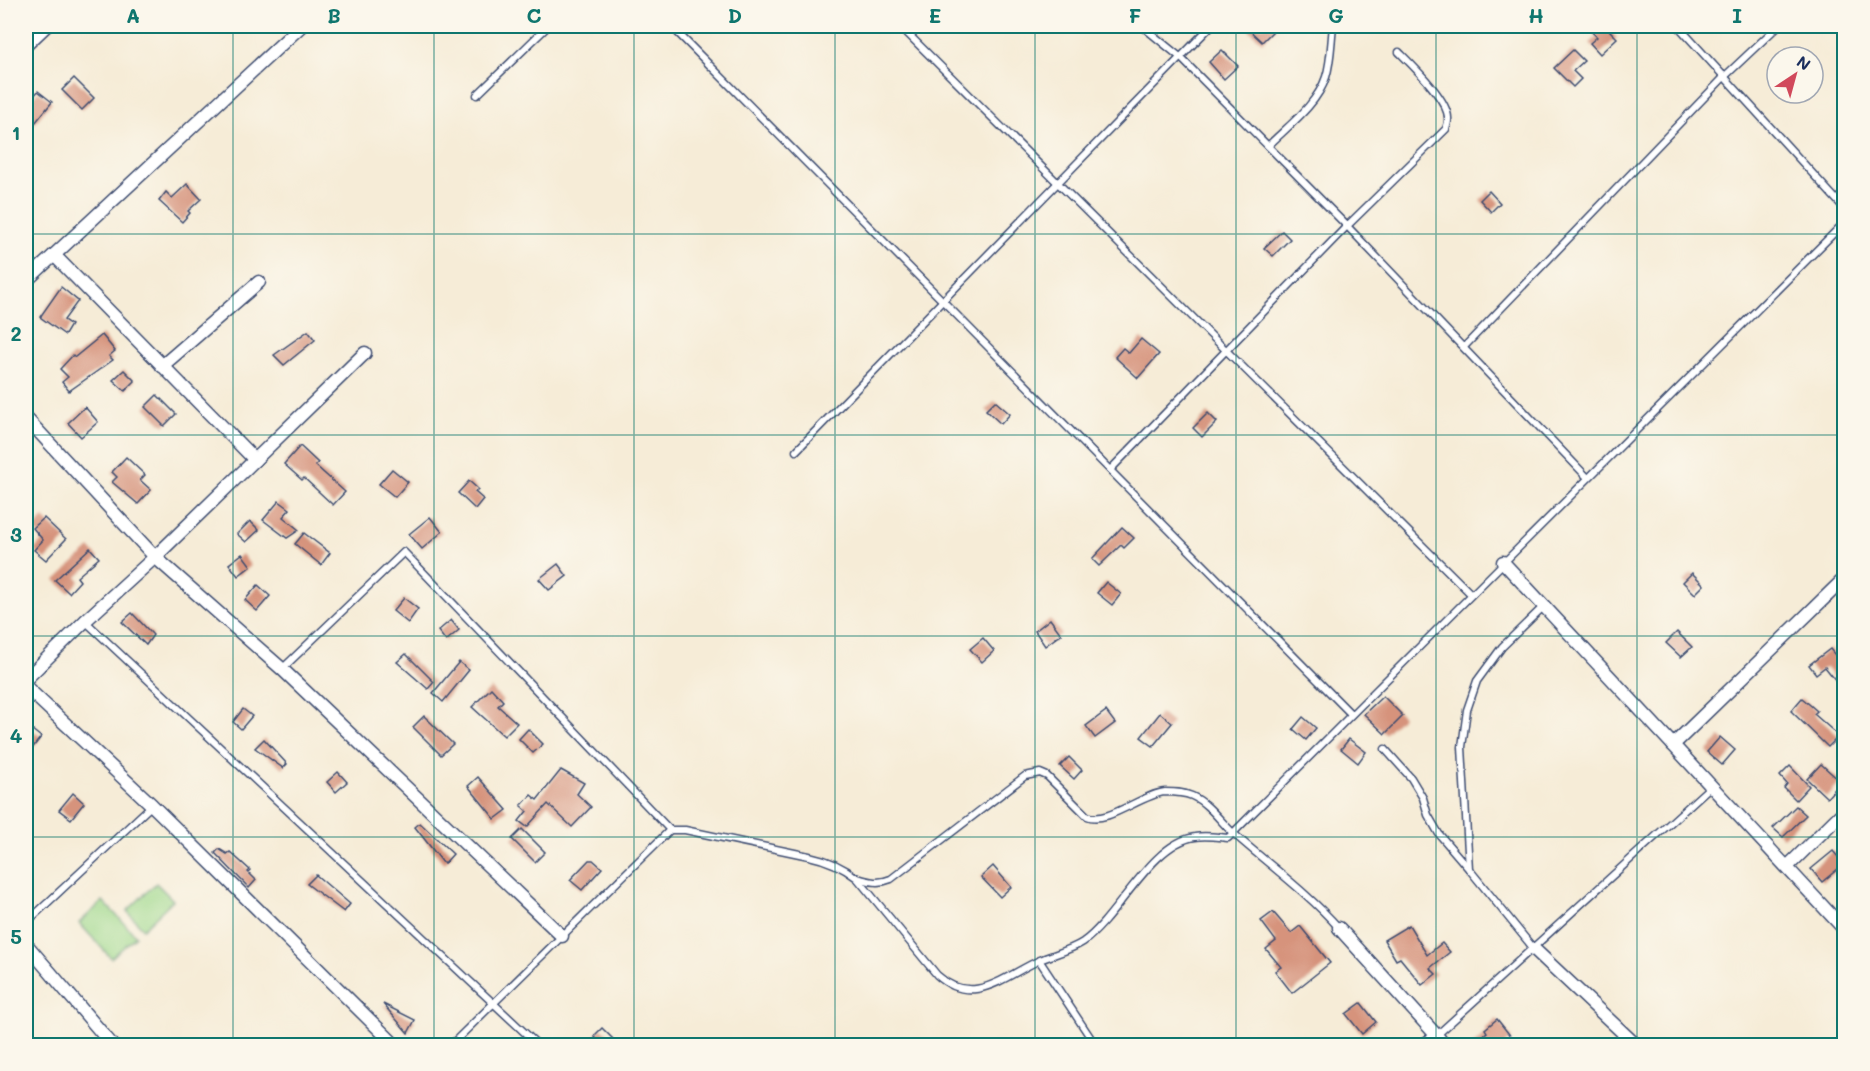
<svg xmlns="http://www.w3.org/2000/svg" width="1870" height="1071" font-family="Mali,sans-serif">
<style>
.green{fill:#9fd88b;stroke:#5d8474;stroke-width:1.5}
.building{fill:#d6937b}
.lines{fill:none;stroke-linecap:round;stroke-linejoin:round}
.service-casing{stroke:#3c4b70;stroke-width:9}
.minor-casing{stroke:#3c4b70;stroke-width:15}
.service{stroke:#fff;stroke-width:6}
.minor{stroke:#fff;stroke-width:12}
.grid{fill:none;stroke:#0f766e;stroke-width:1.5;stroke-opacity:0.55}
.neatline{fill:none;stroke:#0f766e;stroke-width:2}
.grid-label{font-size:20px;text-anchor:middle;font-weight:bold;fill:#0f766e}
</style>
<rect width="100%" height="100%" fill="#fbf7ec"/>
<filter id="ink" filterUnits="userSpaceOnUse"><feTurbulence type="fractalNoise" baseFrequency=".0167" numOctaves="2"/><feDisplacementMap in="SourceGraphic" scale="12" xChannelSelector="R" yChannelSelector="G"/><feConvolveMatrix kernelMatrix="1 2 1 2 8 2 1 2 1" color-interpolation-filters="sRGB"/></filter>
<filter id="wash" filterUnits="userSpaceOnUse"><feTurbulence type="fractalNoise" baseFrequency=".008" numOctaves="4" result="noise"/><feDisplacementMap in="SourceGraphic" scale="24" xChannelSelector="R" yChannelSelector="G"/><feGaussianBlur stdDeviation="1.35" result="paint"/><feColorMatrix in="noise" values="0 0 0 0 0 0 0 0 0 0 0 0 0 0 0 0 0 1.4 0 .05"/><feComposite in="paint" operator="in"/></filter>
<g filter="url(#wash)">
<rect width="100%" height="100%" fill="#f6ecd7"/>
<!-- green -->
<g class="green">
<path d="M156 883 173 900 143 929 127 911Z"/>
<path d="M103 901 136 936 111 958 79 923Z"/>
</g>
<g id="blocks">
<!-- building -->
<g class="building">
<path d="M1245 26H1278L1262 42Z"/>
<path d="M1599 26H1605L1617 38 1600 54 1590 43 1597 37 1592 32Z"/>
<path d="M1222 50 1238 66 1224 79 1209 62Z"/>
<path d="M1573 50 1584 61 1573 71 1581 79 1573 87 1554 68Z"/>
<path d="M74 78 94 98 82 110 62 90Z"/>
<path d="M38 91 52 102 35 123 26 131V106Z"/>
<path d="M187 184 201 199 188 211 190 213 182 222 159 201 166 192 172 198Z"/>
<path d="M1489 191 1500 203 1491 212 1480 200Z"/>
<path d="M1282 231 1290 239 1273 256 1264 248Z"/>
<path d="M61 287 78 301 64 320 71 325 65 335 40 317Z"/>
<path d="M308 331 315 340 284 365 274 355Z"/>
<path d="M102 335 115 351 109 356 113 360 69 391 62 382 68 377 60 369 73 355 75 357Z"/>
<path d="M1141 339 1159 354 1138 378 1115 357 1123 348 1129 353Z"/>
<path d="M124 370 135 381 125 391 113 380Z"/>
<path d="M157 395 176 414 164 426 145 407Z"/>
<path d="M995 401 1010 414 1001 424 986 410Z"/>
<path d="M85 407 98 422 81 437 68 423Z"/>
<path d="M1208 413 1217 422 1202 437 1193 428Z"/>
<path d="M300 446 318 463 315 465 345 492 333 505 304 478 302 480 284 464Z"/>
<path d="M126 457 145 475 140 480 151 490 138 504 112 482 117 477 112 472Z"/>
<path d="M392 469 408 482 395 497 379 484Z"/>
<path d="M469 481 478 489 475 492 483 499 475 509 458 493Z"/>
<path d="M279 501 290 509 283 517 299 530 287 538 263 520Z"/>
<path d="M430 517 442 532 422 549 409 534Z"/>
<path d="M44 518 66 539 46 560 34 550 43 540 33 528Z"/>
<path d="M250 521 259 530 246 542 237 534Z"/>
<path d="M1122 527 1134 538 1124 548 1121 545 1099 566 1092 559Z"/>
<path d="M304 533 330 553 321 565 295 544Z"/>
<path d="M90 548 99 558 77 577 80 581 69 593 55 580Z"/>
<path d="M242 554 251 566 238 576 229 564Z"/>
<path d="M558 564 567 576 549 590 539 579Z"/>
<path d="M1692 573 1704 585 1695 594 1683 582Z"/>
<path d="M1106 582 1121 594 1112 605 1097 593Z"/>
<path d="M258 585 270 596 257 611 245 600Z"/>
<path d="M404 598 418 609 408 623 393 611Z"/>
<path d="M132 613 153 635 146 645 122 622Z"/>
<path d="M1050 619 1061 634 1045 646 1035 631Z"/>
<path d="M451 620 459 630 446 641 438 631Z"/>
<path d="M1677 632 1692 647 1681 657 1666 643Z"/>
<path d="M983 638 994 651 982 662 970 649Z"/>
<path d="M1830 649 1845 667V692L1825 667 1816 674 1809 665Z"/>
<path d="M406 654 434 682 428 689 397 662Z"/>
<path d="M459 662 469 670 443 702 433 693Z"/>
<path d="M491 688 503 701 498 706 517 723 504 736 472 707Z"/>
<path d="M1383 696 1403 716 1385 734 1364 714Z"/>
<path d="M1802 698 1817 711 1814 714 1839 736 1828 747 1791 711Z"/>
<path d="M243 709 252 716 241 729 233 722Z"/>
<path d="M1106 711 1115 723 1095 738 1086 726Z"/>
<path d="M1160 713 1172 723 1153 746 1141 737Z"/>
<path d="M424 716 453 744 441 755 413 727Z"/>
<path d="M1303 717 1316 728 1306 740 1293 729Z"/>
<path d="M26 725 41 737 26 756Z"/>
<path d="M528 729 543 744 533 753 519 739Z"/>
<path d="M1720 737 1735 750 1722 765 1707 752Z"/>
<path d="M264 739 287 764 283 768 255 748Z"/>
<path d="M1349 739 1366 752 1358 763 1341 749Z"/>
<path d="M1069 757 1082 770 1074 779 1060 766Z"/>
<path d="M1821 764 1841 782 1827 798 1807 779Z"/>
<path d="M1790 766 1809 786 1796 800 1784 788 1787 784 1780 776Z"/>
<path d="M561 770 584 783 577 794 591 807 572 827 548 804 527 827 519 821 527 811 521 806 531 795 537 800Z"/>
<path d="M338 772 347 782 336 792 327 782Z"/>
<path d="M478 777 507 810 495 819 468 786Z"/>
<path d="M73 793 84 803 71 819 59 810Z"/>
<path d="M1796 806 1806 815 1783 837 1773 828Z"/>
<path d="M420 823 453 854 444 864 415 827Z"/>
<path d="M522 829 545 852 535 862 512 839Z"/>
<path d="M219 849 227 854 230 852 250 870 248 872 256 880 249 888 215 853Z"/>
<path d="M1833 851 1844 864 1822 882 1811 869Z"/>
<path d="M589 860H593L602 868 582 890 570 880Z"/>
<path d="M993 866 1011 887 1000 897 981 877Z"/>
<path d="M316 875 350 904 344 912 307 884Z"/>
<path d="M1273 912 1291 933 1300 926 1330 963 1292 993 1275 971 1281 967 1266 949 1276 941 1261 921Z"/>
<path d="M1409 925 1427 955 1442 943 1450 952 1430 968 1436 974 1422 985 1400 958 1396 960 1384 940Z"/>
<path d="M1361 1003 1376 1022 1362 1034 1346 1014Z"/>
<path d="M383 1004 415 1020 408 1033Z"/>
<path d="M1497 1019 1512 1038 1502 1046H1471L1487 1032 1485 1029Z"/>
<path d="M602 1028 620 1046H603L594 1036Z"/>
</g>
</g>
</g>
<g filter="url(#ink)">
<use href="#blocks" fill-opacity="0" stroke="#3c4b70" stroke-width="1.5"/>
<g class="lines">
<!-- service casing -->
<g class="service-casing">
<g id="service">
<path d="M900 26 1471 594"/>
<path d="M1142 26 1180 57 1347 226 1588 478"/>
<path d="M1678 26 1844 208"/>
<path d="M676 31 1351 714"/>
<path d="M477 95 548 26"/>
<path d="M1268 146C1288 126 1317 105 1326 77 1331 62 1331 42 1333 26"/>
<path d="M1464 347 1724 77 1778 26"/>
<path d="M796 451 1211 26"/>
<path d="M1110 470 1347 226 1446 129C1447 126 1448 123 1448 120 1450 101 1412 65 1399 52"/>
<path d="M85 621 539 1046"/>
<path d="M282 669 404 552 670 830"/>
<path d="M1385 749 1411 778 1423 798 1428 815 1439 834 1469 869"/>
<path d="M858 878C870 882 879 884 891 879L1025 776 1040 773 1047 776 1087 816C1107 825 1142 794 1165 792 1174 792 1183 792 1192 796 1208 803 1220 821 1233 833 1269 865 1307 892 1339 928"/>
<path d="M26 923 152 805"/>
<path d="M1534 949 1469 869 1462 747 1467 710 1477 681 1502 647 1544 606"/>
<path d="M1039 960 1096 1046"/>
<path d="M1437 1035 1711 786"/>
<path d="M450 1046 670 830H685L809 856C828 860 842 866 857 878L937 975C973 1008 1004 976 1040 960 1054 954 1071 950 1083 942 1118 917 1151 843 1195 837 1206 835 1217 837 1228 838L1844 223"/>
</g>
</g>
<!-- minor casing -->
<g class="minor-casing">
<g id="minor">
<path d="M26 45 46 26"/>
<path d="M54 255 255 460"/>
<path d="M26 281 301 26"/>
<path d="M162 366 259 282"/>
<path d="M26 418 155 557 282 669 562 936"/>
<path d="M1503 562 1844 929"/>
<path d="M26 679 85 621 155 557 365 353"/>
<path d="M26 687 152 805 396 1046"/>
<path d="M1673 745 1844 579"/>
<path d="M1787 867 1844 811"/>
<path d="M1339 928 1437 1036"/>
<path d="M26 944 113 1046"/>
<path d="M1534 949 1637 1046"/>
<path d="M1422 1046 1437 1036 1445 1046"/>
</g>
</g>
<!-- service -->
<use href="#service" class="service"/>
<!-- minor -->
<use href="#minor" class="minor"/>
</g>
</g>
<!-- grid -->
<path class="grid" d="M233 26V1046M434 26V1046M634 26V1046M835 26V1046M1035 26V1046M1236 26V1046M1436 26V1046M1637 26V1046M26 234H1844M26 435H1844M26 636H1844M26 837H1844"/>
<!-- margin -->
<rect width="1870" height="1071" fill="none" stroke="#fbf7ec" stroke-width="66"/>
<!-- north arrow -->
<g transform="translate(1795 75) rotate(36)"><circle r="28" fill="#fbf7ec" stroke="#a1a7b3" stroke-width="1.5"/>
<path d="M0-4.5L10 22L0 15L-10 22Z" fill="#d1495b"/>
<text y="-9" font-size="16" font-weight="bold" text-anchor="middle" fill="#1b2f5e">N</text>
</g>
<rect x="33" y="33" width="1804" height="1005" class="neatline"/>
<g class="grid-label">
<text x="133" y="23">A</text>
<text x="334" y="23">B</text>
<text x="534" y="23">C</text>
<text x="735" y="23">D</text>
<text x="935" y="23">E</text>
<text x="1135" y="23">F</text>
<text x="1336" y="23">G</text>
<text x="1536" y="23">H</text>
<text x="1737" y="23">I</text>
<text x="16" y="140">1</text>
<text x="16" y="341">2</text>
<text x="16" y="542">3</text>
<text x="16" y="743">4</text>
<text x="16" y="944">5</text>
</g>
</svg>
